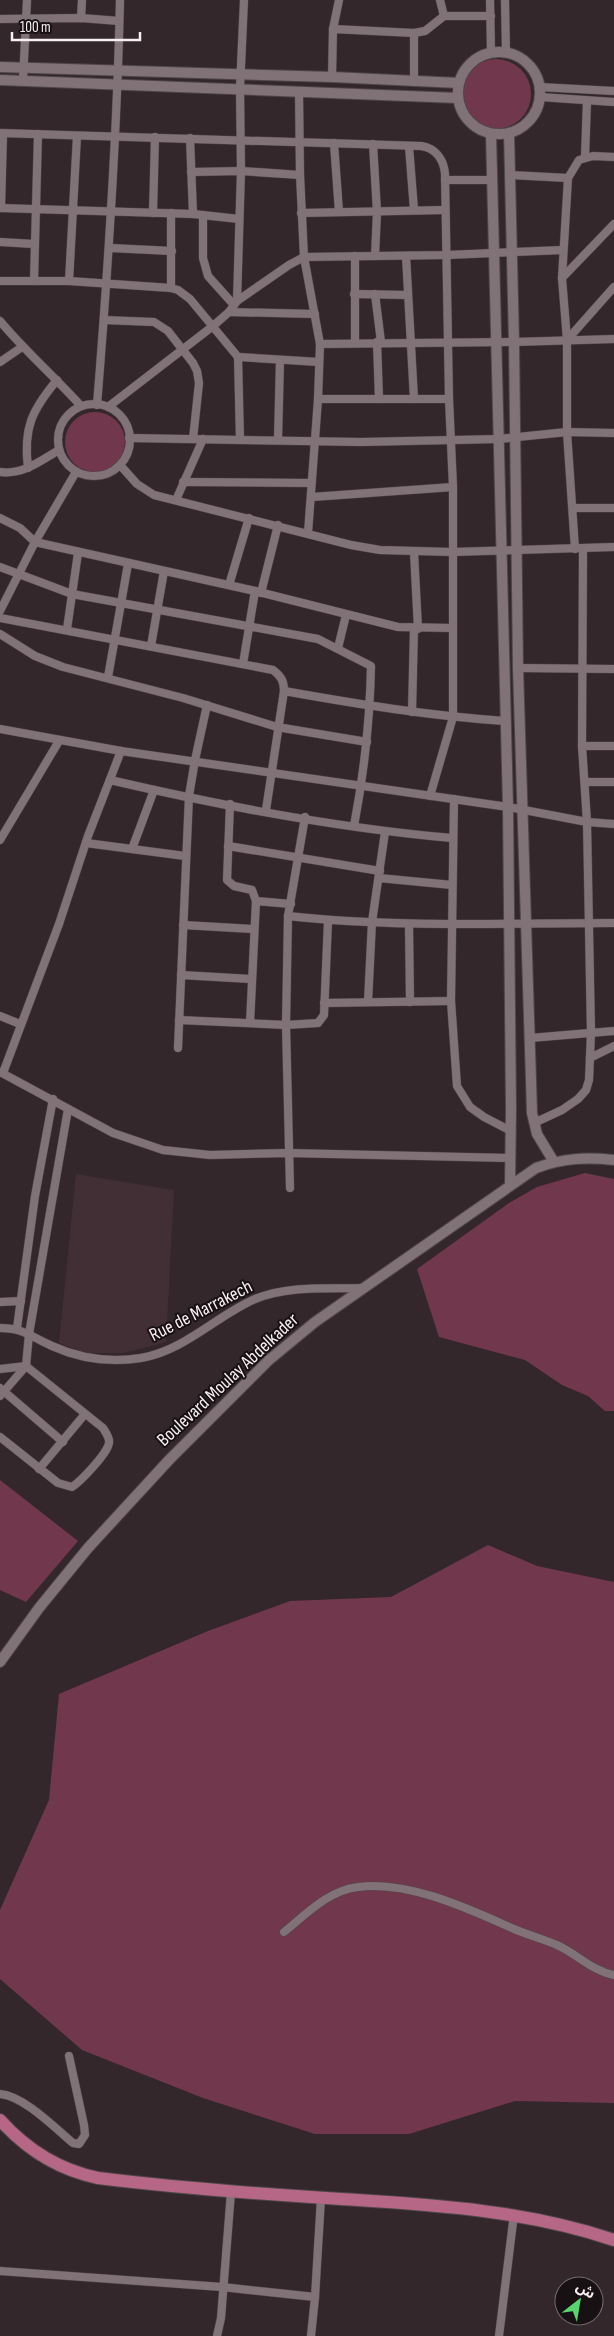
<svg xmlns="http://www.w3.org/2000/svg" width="614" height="2336" font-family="'Sofia Sans Condensed','Noto Sans Arabic',sans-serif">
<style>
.built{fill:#412f35}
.green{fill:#71384d}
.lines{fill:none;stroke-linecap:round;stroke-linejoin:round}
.minor-casing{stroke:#4f4648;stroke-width:9}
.tertiary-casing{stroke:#4f4648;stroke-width:12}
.primary-casing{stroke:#4f4648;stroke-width:14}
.minor{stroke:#817277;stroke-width:8}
.tertiary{stroke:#817277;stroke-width:10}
.primary{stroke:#b56785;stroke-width:12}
.labels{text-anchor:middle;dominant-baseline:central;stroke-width:4;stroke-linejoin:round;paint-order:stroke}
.street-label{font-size:19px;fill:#f7eff1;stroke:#171113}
</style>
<rect width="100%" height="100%" fill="#33272b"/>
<!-- built -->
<path class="built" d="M76 1174 174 1190 166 1342 124 1353H85L59 1343Z"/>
<!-- green -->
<g class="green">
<circle cx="496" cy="94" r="35"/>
<circle cx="95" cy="442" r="30"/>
<path d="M585 1173 614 1179V1411H605L588 1396 562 1385 525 1360 439 1337 417 1269 509 1203 537 1187Z"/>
<path d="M0 1480 78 1541 26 1602 0 1590Z"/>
<path d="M488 1545 537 1566 614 1582V2103L515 2101 409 2134H315L203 2098 82 2050 0 1979V1910L49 1800 59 1694 208 1631 290 1601 391 1597Z"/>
</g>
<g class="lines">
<!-- minor casing -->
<g class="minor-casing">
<g id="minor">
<path d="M440 0 444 16"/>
<path d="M490 0 491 52"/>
<path d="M505 0 506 53"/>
<path d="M81 18 82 0"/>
<path d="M0 19 81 18 119 21"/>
<path d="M333 29 414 33 425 31 444 16H491"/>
<path d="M332 77 333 29 339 0"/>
<path d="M23 80 27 0"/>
<path d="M414 82V33"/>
<path d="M539 87 614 91"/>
<path d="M299 91 300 175 304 257 320 344 318 399 308 533"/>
<path d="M540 97 614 102"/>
<path d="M0 133 421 146C436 148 444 160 445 174L449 399 453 487V717L430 796"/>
<path d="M190 138 193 214"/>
<path d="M334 143 339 212"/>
<path d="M373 144 377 212 375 256"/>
<path d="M409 146 414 210"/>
<path d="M585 157 587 101"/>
<path d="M191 172 241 171 300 175"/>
<path d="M510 175 568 178 579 160 593 156 614 157"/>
<path d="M568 178 562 278 567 340V432L575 549"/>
<path d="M445 180H493"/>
<path d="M0 208 193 214 239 219"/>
<path d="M1 208 3 134"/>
<path d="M153 213 155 137"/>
<path d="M171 213V288"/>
<path d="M301 213 445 210"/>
<path d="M203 215V258L208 276 234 305"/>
<path d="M0 242 34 244"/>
<path d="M110 248 172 251"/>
<path d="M355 256V343"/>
<path d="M406 256 414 399"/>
<path d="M562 278 614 224"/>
<path d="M0 281H69L171 288 178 290 190 299 238 357 240 440"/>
<path d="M34 281 38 134"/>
<path d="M69 281 77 136"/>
<path d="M354 294 407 295"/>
<path d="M375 294 381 342"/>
<path d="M237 301 241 171 240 88 244 0"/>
<path d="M229 312 315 314"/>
<path d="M104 320 154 322 168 331 193 363 197 371 199 383 193 439"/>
<path d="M0 321C25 351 55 377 81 406"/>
<path d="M567 340 614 287"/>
<path d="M377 342 379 399"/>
<path d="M320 344 514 342 614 339"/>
<path d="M238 357 319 362"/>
<path d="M0 362 22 347"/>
<path d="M318 399H449"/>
<circle cx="94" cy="440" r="36"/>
<path d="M97 405C108 270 117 135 120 0"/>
<path d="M108 407 213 326 229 312 237 301 289 265 304 257 447 255 563 250"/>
<path d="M129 438 361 442 499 439 567 432 614 433"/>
<path d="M278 440 280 360"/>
<path d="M120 465 137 484 154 495 351 545 380 550 452 552 614 547"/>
<path d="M28 468C23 428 32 410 57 380"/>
<path d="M0 472C23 475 40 461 59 450"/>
<path d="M183 482 311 483"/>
<path d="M312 497 453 487"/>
<path d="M176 500 203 439"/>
<path d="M573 508H614"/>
<path d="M0 518 20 528 35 542 255 591 398 627 452 628"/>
<path d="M414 552 418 629"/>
<path d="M0 567 72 594 318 639 371 666C370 720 364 773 354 826"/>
<path d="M229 585 249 518"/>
<path d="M261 593 278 525"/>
<path d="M0 611 35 542 76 472"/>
<path d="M0 618 273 670C281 676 284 681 284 691L266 810"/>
<path d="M67 629 78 553"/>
<path d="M0 634 35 656 63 667 183 698 277 727 367 742"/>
<path d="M151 646 164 571"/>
<path d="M338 648 346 615"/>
<path d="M243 664 255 591"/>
<path d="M518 668 614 669"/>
<path d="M108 677 128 564"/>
<path d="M284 691C357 704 430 716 505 721"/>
<path d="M412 712 414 629"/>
<path d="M0 729 121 751 508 807 587 822 614 824"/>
<path d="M582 746H614"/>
<path d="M110 780C222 806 337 828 452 838"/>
<path d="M585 782H614"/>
<path d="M454 799 451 1001 457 1086 470 1107 484 1117 511 1131"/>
<path d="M230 804 227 880 234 886 252 890 256 901 250 1023"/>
<path d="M0 840 59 741"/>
<path d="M86 843 185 856"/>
<path d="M228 846 380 871"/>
<path d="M132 849 154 790"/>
<path d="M379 878 452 885"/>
<path d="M256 901 291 904"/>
<path d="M288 916C397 928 505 923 614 923"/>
<path d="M409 924 410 1002"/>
<path d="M183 925 253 929"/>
<path d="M181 975 251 979"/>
<path d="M368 1002 372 922 385 832"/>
<path d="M324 1003 451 1001"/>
<path d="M0 1016 20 1024"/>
<path d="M179 1020 286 1025 318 1023 324 1015 328 921"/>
<path d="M530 1038 614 1031"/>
<path d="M178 1048 189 796 195 760 207 705"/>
<path d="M590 1058 614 1046"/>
<path d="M0 1072 113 1133 163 1150 210 1155 288 1153 509 1158"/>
<path d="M3 1073 59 924 88 836 121 751"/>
<path d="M534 1123 562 1110 578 1099 586 1090 589 1080 591 1033 587 822 582 746 583 549"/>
<path d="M290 1188 286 1025 288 916 305 817"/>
<path d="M0 1302 21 1301"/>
<path d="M0 1328C24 1328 31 1337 52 1346 81 1359 110 1363 141 1358 184 1351 216 1316 255 1299 289 1285 328 1289 364 1288"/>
<path d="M17 1328 35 1196 53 1099"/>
<path d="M0 1369 26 1366"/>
<path d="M0 1388 63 1442"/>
<path d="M0 1396 26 1366"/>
<path d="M0 1437 58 1483 72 1487C81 1481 107 1454 109 1443 110 1438 106 1433 103 1428L26 1366 29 1334 68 1109"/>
<path d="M39 1469 85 1414"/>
<path d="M284 1932C305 1915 329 1890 358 1887 408 1880 469 1909 514 1929 528 1935 543 1939 557 1945 577 1954 592 1971 614 1975"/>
<path d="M0 2094C24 2096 55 2128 73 2143L79 2144 85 2135 84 2125 69 2056"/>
<path d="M0 2271 222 2287 315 2297 311 2336"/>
<path d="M315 2297 321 2198"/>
<path d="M217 2336 221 2318 231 2192"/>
<path d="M499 2336 514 2214"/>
</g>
</g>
<!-- tertiary casing -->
<g class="tertiary-casing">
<g id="tertiary">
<circle cx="499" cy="93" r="41"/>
<path d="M0 67 332 77 459 83"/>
<path d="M0 80 458 98"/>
<path d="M509 133 514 342 518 668 532 1113 537 1134 554 1162"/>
<path d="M491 134 508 807 511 1109 510 1185"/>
<path d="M0 1662 39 1608 88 1548 169 1460 269 1360 315 1322 536 1168C563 1158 586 1157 614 1160"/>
</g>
</g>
<!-- primary casing -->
<g class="primary-casing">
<path id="primary" d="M0 2120C27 2150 59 2170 98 2178 179 2188 260 2194 341 2199 434 2205 525 2210 614 2240"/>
</g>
<!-- minor -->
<use href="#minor" class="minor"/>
<!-- tertiary -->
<use href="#tertiary" class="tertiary"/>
<!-- primary -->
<use href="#primary" class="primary"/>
</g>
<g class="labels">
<!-- street labels -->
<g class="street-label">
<text transform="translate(201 1311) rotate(-27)">Rue de Marrakech</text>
<text transform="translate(228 1380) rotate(-43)">Boulevard Moulay Abdelkader</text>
</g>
</g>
<!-- north arrow -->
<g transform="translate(579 2301) rotate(31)"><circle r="24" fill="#171113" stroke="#716a6c"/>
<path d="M0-4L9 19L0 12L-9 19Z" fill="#57d670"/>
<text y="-8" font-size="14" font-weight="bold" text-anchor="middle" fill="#f7eff1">ش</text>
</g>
<!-- scale -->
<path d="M12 32v8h128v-8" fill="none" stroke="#f7eff1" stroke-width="2.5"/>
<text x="20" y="32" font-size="15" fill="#f7eff1" stroke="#171113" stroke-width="4" paint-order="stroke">100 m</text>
</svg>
